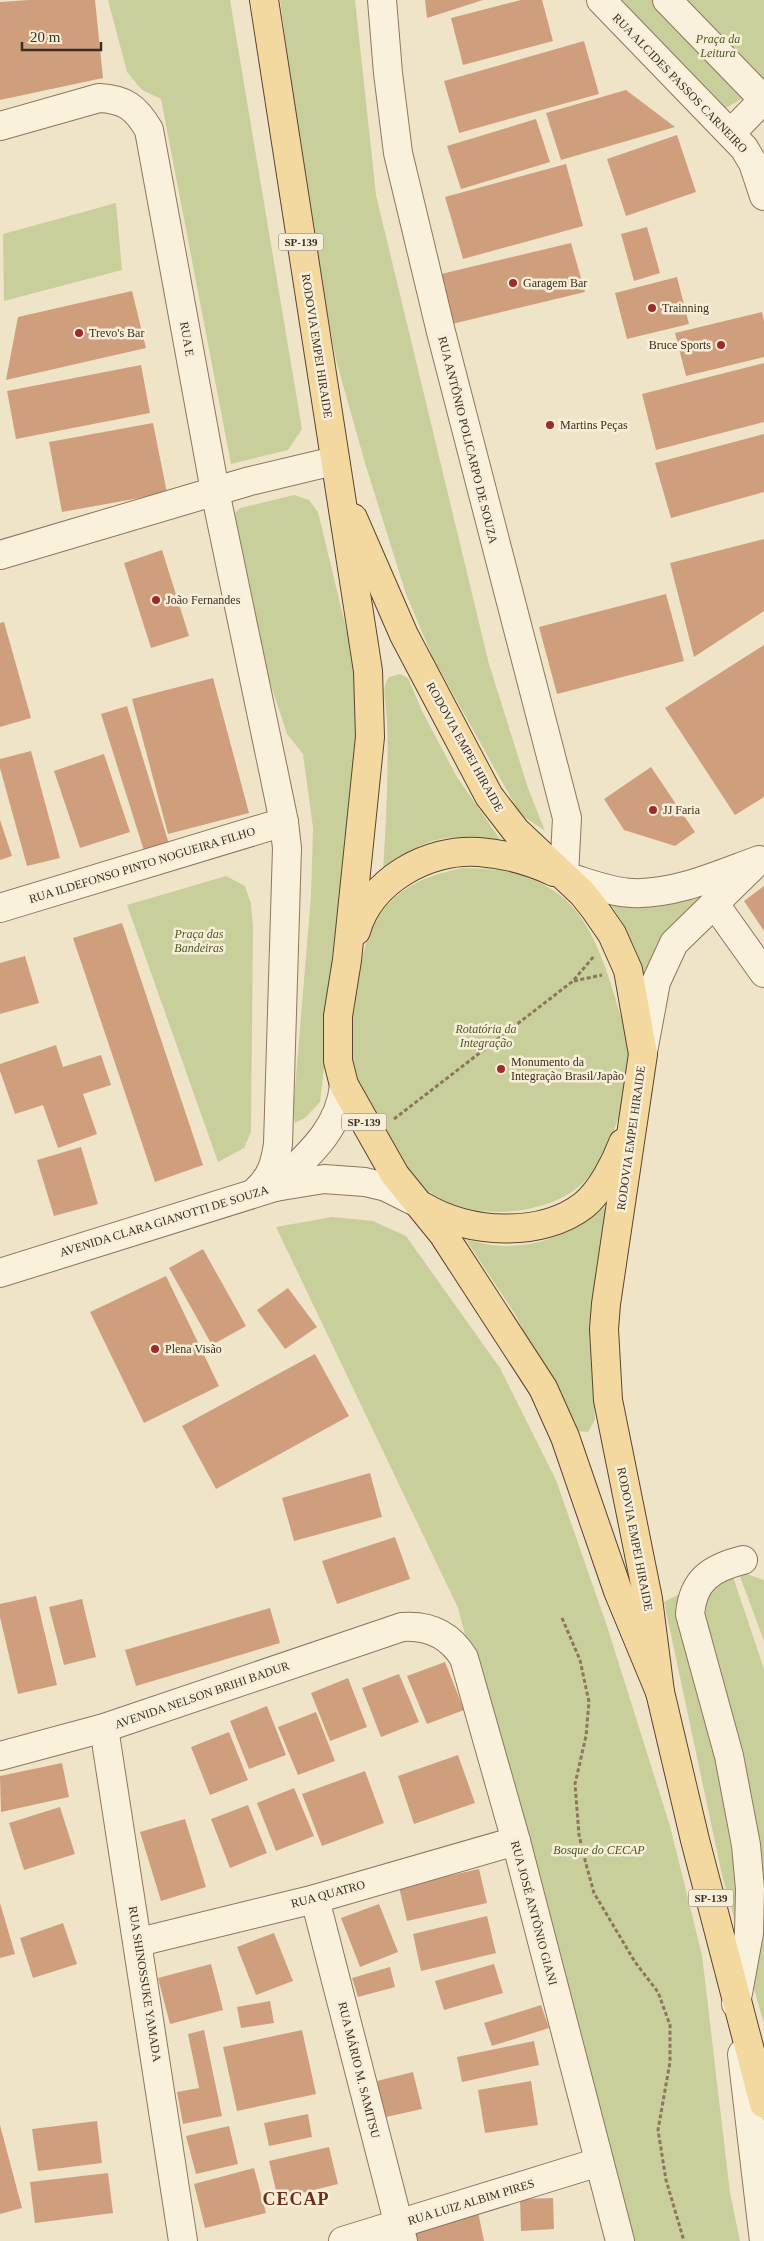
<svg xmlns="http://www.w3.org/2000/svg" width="764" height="2241" font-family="'Times New Roman',serif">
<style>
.green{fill:#c9cf9b}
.building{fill:#cf9f7d}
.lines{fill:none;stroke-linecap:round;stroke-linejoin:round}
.minor-casing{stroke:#8d765c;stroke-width:30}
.major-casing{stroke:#5b4430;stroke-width:30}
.path{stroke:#8d765c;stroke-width:3;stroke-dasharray:4 2.5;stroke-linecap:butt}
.minor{stroke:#faf1dc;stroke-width:28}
.major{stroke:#f3d9a0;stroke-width:28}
.poi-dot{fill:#9e2a2b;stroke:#f7eed8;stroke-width:2}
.labels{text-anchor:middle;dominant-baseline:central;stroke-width:5;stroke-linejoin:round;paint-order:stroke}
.shield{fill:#f7eed8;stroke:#756857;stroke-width:1}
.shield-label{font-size:11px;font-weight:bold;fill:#3d2e20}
.park-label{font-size:12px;font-style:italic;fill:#4d5a26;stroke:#f7eed8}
.street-label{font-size:12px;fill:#3d2e20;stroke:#f7eed8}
.poi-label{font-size:12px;fill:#3d2e20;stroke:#f7eed8;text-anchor:start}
.district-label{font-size:18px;font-weight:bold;letter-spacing:1px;fill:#6b2e1e;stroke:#f7eed8}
</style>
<rect width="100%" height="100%" fill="#f0e4c8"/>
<!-- green -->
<g class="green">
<path d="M108 0H230L302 429 288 450 231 464 161 99 142 90 127 72Z"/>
<path d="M280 0H355L376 195 489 664 528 788 545 831 520 814 433 658 406 594 365 463 336 360 307 201Z"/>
<path d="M611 0H764V83L761 88 719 112Z"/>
<path d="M116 203 122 270 4 301 3 234Z"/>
<path d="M294 495 309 500 318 512 351 649 359 700 337 959 320 1102 305 1118 295 1123 293 1112 311 896 313 828 303 754 287 734 224 542 233 515 240 508Z"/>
<path d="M400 674 408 678 422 711 457 777 504 845C450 831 426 835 383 871 386 821 389 771 387 721 387 708 380 688 389 677Z"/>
<path d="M463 868C498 868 528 873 557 893 592 916 609 976 620 1014 624 1026 629 1040 630 1053 631 1078 623 1106 614 1130 596 1177 578 1198 528 1209 495 1216 451 1211 424 1188 406 1173 388 1139 377 1118 367 1100 354 1081 351 1060 348 1034 353 1006 358 981 362 952 370 921 392 900 412 881 437 873 463 868Z"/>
<path d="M226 876 245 886 251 904 253 927 251 1132 244 1148 218 1162 127 905Z"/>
<path d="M730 876 646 1004 628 937 623 923 607 899Z"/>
<path d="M606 1206 596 1273 591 1335 595 1420 588 1432 576 1431 515 1314 466 1240C478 1242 492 1246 504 1246 546 1246 573 1231 606 1206Z"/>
<path d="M332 1217 373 1221 406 1236 500 1368 556 1480 607 1626 670 1826 702 1955 730 2193 740 2241H625L458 1608 276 1227Z"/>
<path d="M730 1568 764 1669V2024L722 1875 664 1602Z"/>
<path d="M738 1571 764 1580V1641Z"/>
</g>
<!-- building -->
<g class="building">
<path d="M29 0H95L103 78 0 100V2Z"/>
<path d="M425 0H483L427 18Z"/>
<path d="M521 0H542L553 41 463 65 451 18Z"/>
<path d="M584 41 599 94 459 133 444 81Z"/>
<path d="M626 90 675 127 561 160 546 113Z"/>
<path d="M536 119 550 162 461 189 447 146Z"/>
<path d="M677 135 696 192 626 216 607 159Z"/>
<path d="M566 164 583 226 463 259 445 197Z"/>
<path d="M647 227 660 273 634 281 621 234Z"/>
<path d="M571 243 585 292 452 324 441 274Z"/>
<path d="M677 277 689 324 627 339 615 293Z"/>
<path d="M132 291 146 348 6 380 18 317Z"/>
<path d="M762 312 764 321V357L686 376 675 333Z"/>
<path d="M764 363V422L656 450 642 394Z"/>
<path d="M141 365 150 413 16 439 7 391Z"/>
<path d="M153 423 167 493 62 512 49 442Z"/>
<path d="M764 434V492L671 518 655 463Z"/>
<path d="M764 539V611L694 657 670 563Z"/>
<path d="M162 550 189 636 151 648 124 563Z"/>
<path d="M666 594 684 661 557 694 539 627Z"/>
<path d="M4 622 31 718 0 727V623Z"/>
<path d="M764 645V797L735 815 665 708Z"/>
<path d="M213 678 249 813 168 834 132 699Z"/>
<path d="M127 706 169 844 144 851 101 714Z"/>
<path d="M31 751 60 858 27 866 0 768V759Z"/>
<path d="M104 754 130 832 80 848 54 771Z"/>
<path d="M651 767 695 832 675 846 624 830 604 799Z"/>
<path d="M0 820 12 856 0 860Z"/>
<path d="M764 886V931L744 901Z"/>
<path d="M122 923 203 1165 155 1182 73 938Z"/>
<path d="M25 956 39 1003 0 1014V963Z"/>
<path d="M56 1045 63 1067 101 1055 111 1085 83 1094 97 1134 58 1148 43 1105 15 1114 0 1071V1064Z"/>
<path d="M81 1147 98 1204 54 1216 37 1160Z"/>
<path d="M203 1249 246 1326 212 1345 169 1268Z"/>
<path d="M166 1276 219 1386 144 1423 90 1312Z"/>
<path d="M288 1288 317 1327 285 1349 257 1310Z"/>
<path d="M315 1354 349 1416 216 1489 182 1426Z"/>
<path d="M370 1473 382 1517 294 1541 282 1498Z"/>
<path d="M395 1537 410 1579 337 1604 322 1561Z"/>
<path d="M36 1596 57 1685 18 1694 0 1617V1604Z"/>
<path d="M82 1599 96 1657 64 1665 49 1607Z"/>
<path d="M270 1608 280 1643 136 1686 125 1650Z"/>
<path d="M445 1662 464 1710 427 1724 407 1676Z"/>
<path d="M399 1674 419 1722 381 1737 362 1688Z"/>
<path d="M348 1678 367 1727 330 1741 311 1693Z"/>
<path d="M267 1706 286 1755 249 1769 230 1721Z"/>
<path d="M316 1712 335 1761 298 1775 278 1727Z"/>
<path d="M229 1732 248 1780 210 1795 191 1747Z"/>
<path d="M458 1755 475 1803 414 1824 398 1776Z"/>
<path d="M62 1763 69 1797 1 1812 0 1776Z"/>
<path d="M365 1771 384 1823 322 1846 302 1794Z"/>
<path d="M294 1788 314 1836 276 1851 257 1803Z"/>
<path d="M248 1805 267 1853 230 1868 211 1819Z"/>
<path d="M60 1807 75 1854 24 1870 9 1823Z"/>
<path d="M185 1819 206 1887 161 1901 140 1832Z"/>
<path d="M479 1869 487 1903 407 1921 399 1887Z"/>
<path d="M0 1903 15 1954 0 1958Z"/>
<path d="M379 1904 398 1952 360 1967 341 1918Z"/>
<path d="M487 1916 496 1953 421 1971 413 1934Z"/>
<path d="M63 1923 77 1964 33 1978 20 1938Z"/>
<path d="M274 1933 293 1981 256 1995 237 1947Z"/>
<path d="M211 1964 223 2010 170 2024 158 1978Z"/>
<path d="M494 1964 503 1993 444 2010 435 1981Z"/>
<path d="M390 1967 395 1987 358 1997 352 1978Z"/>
<path d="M270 2001 274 2023 241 2028 237 2007Z"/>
<path d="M541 2005 549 2028 492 2046 484 2023Z"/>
<path d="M204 2030 222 2116 183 2124 177 2092 199 2088 188 2034Z"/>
<path d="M302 2030 316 2094 237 2111 223 2047Z"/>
<path d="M534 2041 539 2065 462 2082 457 2057Z"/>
<path d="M413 2072 422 2109 386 2117 377 2081Z"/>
<path d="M531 2081 538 2125 485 2133 478 2090Z"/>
<path d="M308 2114 312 2137 269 2146 264 2123Z"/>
<path d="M97 2121 102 2163 38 2171 32 2129Z"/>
<path d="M0 2125 22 2208 0 2214Z"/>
<path d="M229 2126 238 2164 196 2174 186 2136Z"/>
<path d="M329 2147 338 2184 278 2199 269 2161Z"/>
<path d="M254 2168 266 2213 205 2228 194 2184Z"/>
<path d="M108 2173 113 2213 35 2223 30 2182Z"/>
<path d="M553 2198 554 2229 521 2231 520 2199Z"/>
<path d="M478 2212 484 2241H417L414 2226Z"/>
</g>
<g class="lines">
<!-- minor casing -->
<g class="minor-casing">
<g id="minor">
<path d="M382 0 388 73 398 153 441 332 567 818 564 876C586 882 609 892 632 893 675 895 720 874 759 860"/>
<path d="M601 0 744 148 753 163 764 196"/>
<path d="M667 0 763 99"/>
<path d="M0 126 99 98C124 99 136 107 149 130L215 491 284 822 287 848 278 1144C275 1164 271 1178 255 1192"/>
<path d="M731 133 764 99"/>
<path d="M0 555 250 481 334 461"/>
<path d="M714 903 764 973"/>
<path d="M0 908 284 822"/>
<path d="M643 1052 656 982 674 943 752 867"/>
<path d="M275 1187C306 1157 340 1130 344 1085"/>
<path d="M0 1273 275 1187 324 1179 365 1182 386 1187 416 1202"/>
<path d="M104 1728 183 2241"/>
<path d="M0 1756 104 1728 402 1627C429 1625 450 1635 464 1658L516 1841 620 2241"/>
<path d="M315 1899 403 2241"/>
<path d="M139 1942 315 1899 516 1841"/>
<path d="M736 2004 749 1933 750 1889 746 1845 729 1756 690 1614C693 1580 711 1568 743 1560"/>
<path d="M742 2054 764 2241"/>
<path d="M343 2241 599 2162"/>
</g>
</g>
<!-- major casing -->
<g class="major-casing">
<g id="major">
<path d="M264 0 368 671 370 737 347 960 338 1016V1061L344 1085 395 1175 443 1234 543 1388 565 1437 618 1591 660 1692"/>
<path d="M353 518 404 635 489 796 516 831 582 893 594 908 612 934 628 970 643 1054 606 1304 604 1329 608 1400 648 1599 660 1692 695 1840 764 2104"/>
<path d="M356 931C370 881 428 848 479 852 504 854 531 861 554 872"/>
<path d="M424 1207C468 1234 542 1238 584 1205 601 1191 615 1164 623 1143"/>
</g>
</g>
<!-- path -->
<g class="path">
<path d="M574 981 602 975"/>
<path d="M394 1119 573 981 594 956"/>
<path d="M562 1618 580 1660 589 1702 586 1736 575 1784 579 1835 586 1864 594 1893 635 1962 658 1992 670 2025V2062L658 2130 666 2180 684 2241"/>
</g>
<!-- minor -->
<use href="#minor" class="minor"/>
<!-- major -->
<use href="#major" class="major"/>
</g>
<!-- markers -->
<g class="poi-dot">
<circle cx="513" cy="283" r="5"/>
<circle cx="652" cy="308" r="5"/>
<circle cx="79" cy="333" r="5"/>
<circle cx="721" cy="345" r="5"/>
<circle cx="550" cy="425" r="5"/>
<circle cx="156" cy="600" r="5"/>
<circle cx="653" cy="810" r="5"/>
<circle cx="501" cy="1069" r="5"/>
<circle cx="155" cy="1349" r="5"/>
</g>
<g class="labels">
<!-- shield labels -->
<g class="shield">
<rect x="278.5" y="233.5" width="45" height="17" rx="4"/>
<rect x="341.5" y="1113.5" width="45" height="17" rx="4"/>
<rect x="688.5" y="1889.5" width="45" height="17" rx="4"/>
</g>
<g class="shield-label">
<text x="301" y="242">SP-139</text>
<text x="364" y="1122">SP-139</text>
<text x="711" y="1898">SP-139</text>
</g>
<!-- park labels -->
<g class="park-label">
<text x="718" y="39">Praça da<tspan x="718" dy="14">Leitura</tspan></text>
<text x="199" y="934">Praça das<tspan x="199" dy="14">Bandeiras</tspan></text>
<text x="486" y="1029">Rotatória da<tspan x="486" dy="14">Integração</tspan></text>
<text x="599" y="1850">Bosque do CECAP</text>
</g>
<!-- street labels -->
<g class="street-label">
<text transform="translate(680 83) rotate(46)">RUA ALCIDES PASSOS CARNEIRO</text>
<text transform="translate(187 339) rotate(80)">RUA E</text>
<text transform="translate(317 346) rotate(81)">RODOVIA EMPEI HIRAIDE</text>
<text transform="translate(468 440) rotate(76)">RUA ANTÔNIO POLICARPO DE SOUZA</text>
<text transform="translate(465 747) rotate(61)">RODOVIA EMPEI HIRAIDE</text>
<text transform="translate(142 865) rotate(-17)">RUA ILDEFONSO PINTO NOGUEIRA FILHO</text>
<text transform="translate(631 1138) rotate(-82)">RODOVIA EMPEI HIRAIDE</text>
<text transform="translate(164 1221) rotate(-17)">AVENIDA CLARA GIANOTTI DE SOUZA</text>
<text transform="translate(635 1539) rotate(79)">RODOVIA EMPEI HIRAIDE</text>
<text transform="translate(202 1695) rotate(-19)">AVENIDA NELSON BRIHI BADUR</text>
<text transform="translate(328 1894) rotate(-15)">RUA QUATRO</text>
<text transform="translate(534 1913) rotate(75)">RUA JOSÉ ANTÔNIO GIANI</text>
<text transform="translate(145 1984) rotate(81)">RUA SHINOSSUKE YAMADA</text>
<text transform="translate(359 2070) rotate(76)">RUA MÁRIO M. SAMITSU</text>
<text transform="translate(471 2202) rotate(-17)">RUA LUIZ ALBIM PIRES</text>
</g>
<!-- poi labels -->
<g class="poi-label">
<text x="523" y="283">Garagem Bar</text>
<text x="662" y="308">Trainning</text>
<text x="89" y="333">Trevo's Bar</text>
<text x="711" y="345" text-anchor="end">Bruce Sports</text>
<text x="560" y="425">Martins Peças</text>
<text x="166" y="600">João Fernandes</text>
<text x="663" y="810">JJ Faria</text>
<text x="511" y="1062">Monumento da<tspan x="511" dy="14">Integração Brasil/Japão</tspan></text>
<text x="165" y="1349">Plena Visão</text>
</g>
<!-- district labels -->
<g class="district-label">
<text x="296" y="2199">CECAP</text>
</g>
</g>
<!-- scale -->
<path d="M22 42v8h79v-8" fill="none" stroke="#3d2e20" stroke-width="2.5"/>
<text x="30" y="42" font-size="15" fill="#3d2e20" stroke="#f7eed8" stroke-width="4" paint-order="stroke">20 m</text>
</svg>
